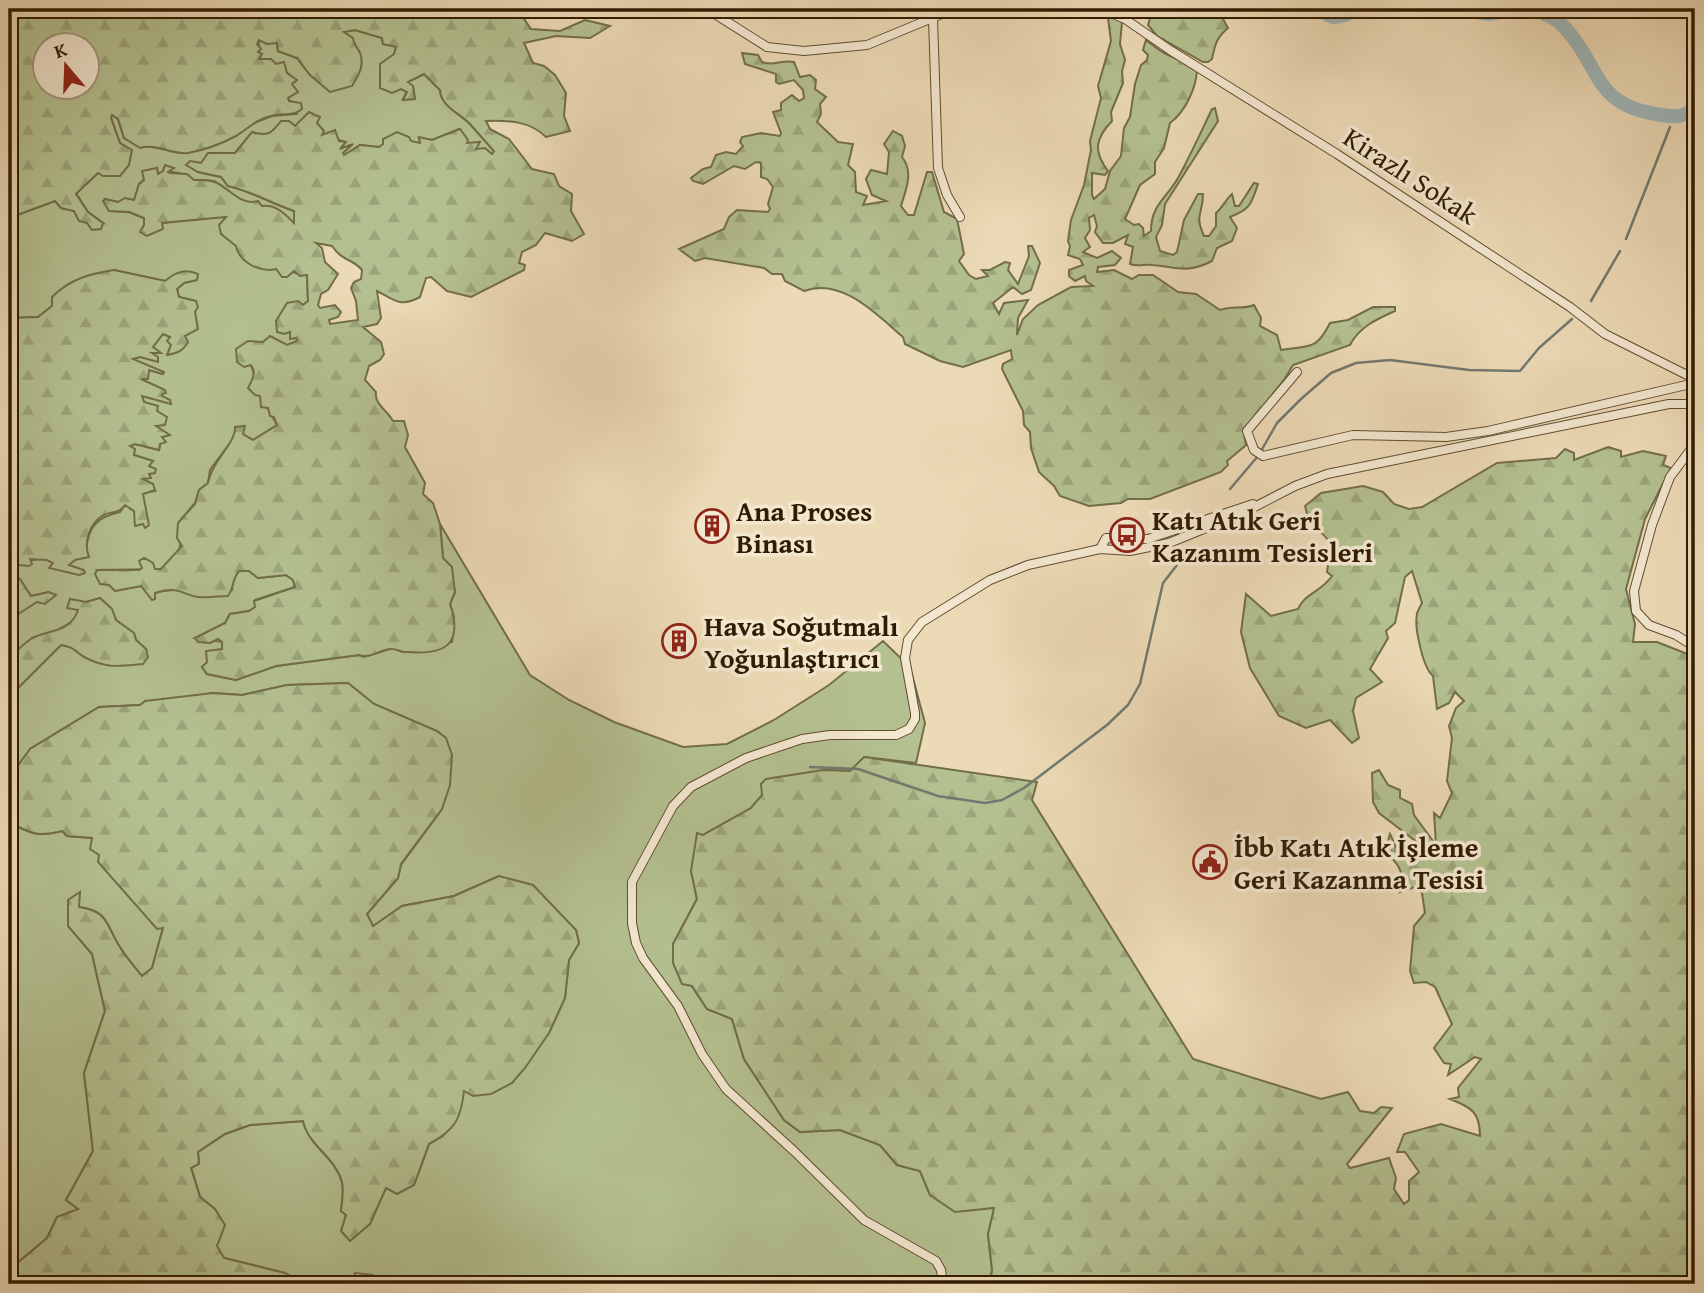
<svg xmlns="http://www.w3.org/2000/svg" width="1704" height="1293" font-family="'Gentium Book Plus',serif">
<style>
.grass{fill:#b4c090;stroke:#726e48;stroke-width:2}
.forest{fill:url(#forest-firs);stroke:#726e48;stroke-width:2;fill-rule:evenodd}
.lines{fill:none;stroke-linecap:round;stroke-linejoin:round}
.stream{stroke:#737970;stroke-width:2.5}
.river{stroke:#9fb7ba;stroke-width:14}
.minor-casing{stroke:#604c2e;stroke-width:10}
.minor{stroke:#f3e7d0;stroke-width:8}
.labels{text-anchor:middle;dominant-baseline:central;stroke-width:7;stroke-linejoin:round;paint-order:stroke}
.street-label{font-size:28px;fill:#311c01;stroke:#f3e7d0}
.poi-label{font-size:28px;font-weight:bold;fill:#311c01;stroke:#f3e7d0;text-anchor:start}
</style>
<defs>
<pattern id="forest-firs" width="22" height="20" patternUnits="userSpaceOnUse" patternTransform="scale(1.75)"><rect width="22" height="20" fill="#b4c090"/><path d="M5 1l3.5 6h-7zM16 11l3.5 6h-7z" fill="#9ba47a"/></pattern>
</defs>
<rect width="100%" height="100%" fill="#ecdab6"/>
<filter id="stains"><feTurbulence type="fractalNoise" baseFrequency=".00286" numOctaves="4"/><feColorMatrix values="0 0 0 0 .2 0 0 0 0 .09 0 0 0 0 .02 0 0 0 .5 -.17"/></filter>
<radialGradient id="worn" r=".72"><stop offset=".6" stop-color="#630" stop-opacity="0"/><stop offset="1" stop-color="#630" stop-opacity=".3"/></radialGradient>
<!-- grass -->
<g class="grass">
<path d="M355 30 382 38 383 44 396 46 395 54 401 89 407 91 403 99H415L413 87 407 82 424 74 440 90C441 107 460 113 470 124 478 133 486 142 494 151L493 154 475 149 479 143H467L459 129 432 140 419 138 421 143C408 141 390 140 379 147L360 145 344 156 343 153 351 145 338 150 345 142 282 121C272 133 268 137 252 133L235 153H208L198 172 221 177 228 186C251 191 271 203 294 211V224L262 206 239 199 214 181 193 180C186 173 167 169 158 174L157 168 139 184 135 201 118 202 105 199 109 211 129 212 144 218V225L227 216 276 269 307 275 308 301 303 305 290 332 297 337V341L251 365 261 396 277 425 253 440 243 434 236 435 210 470 208 483 199 490 195 503 178 523C183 552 181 549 161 569L97 570 115 591 141 586 155 593C173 587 211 591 232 590L233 578 239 571H249L258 578 286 575 293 580 295 587 255 600V607L249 611 230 614 225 623 195 638 223 642V649L202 667 207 674 236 680 276 666 359 655 364 657 393 648 402 652 452 642 454 617 450 604 455 592 443 558 440 524 530 675 569 700 614 722 683 747 727 744 774 720 829 685 883 641 910 667 925 723 916 763 865 757 851 771 823 770 762 795 751 808 703 835 691 871 697 899 673 944 691 985 707 1009 732 1019 744 1059 784 1120 800 1132 840 1130 880 1145 897 1165 920 1171 930 1195 995 1208 988 1234 992 1270 990 1284H375L373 1275 355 1273 353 1284H303L285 1273 224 1258 217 1247 215 1209 200 1197 191 1167 199 1163 198 1152 225 1134 250 1125 304 1121C308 1146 335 1157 342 1182 344 1190 342 1202 341 1211L346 1214 342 1231 350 1240 370 1224 386 1187 414 1185 429 1144 443 1136 463 1090 512 1083 549 1033 565 998 569 960 579 943 576 930 499 876 454 896 402 906 373 927 367 914 398 878 401 865 442 809 446 738 437 731 374 704 348 683 287 685 242 695 213 693 140 705 99 707 30 749 9 778V693L18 688 61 645 72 647 84 657 146 649 136 640 134 633 116 620 112 609 100 598 86 602 75 620 54 632 32 638 9 658V620L49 592 31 596 20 579 9 576V564C24 568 33 553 53 562L50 568 68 565 86 550C88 527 97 517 120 512L125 505 134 511 143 493 155 491 142 479 148 474 149 466 153 461 134 455 130 446 135 444 159 450 162 437 169 435 155 426 157 411 144 402 142 396 171 403 140 379 149 370 163 374 132 359 159 352 153 347 163 333 170 337 171 345 167 355C183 339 193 324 196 301L179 297 177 289 184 283 197 280 165 281 114 270 52 306 38 317 9 318V218L55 201 61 208 74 211 79 220 103 223 88 212 76 193 98 173 120 143 111 118 112 115 118 119 124 138 147 146 184 153 236 136 249 125 272 116 297 114 288 98 292 83 296 80 276 64 258 59 259 39 277 43 278 51 297 58 310 75 354 46 343 32Z"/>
<path d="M9 822C31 834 38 837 62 831L67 836 93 838 99 855 163 928 152 968 142 976C134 966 124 955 118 944 105 922 108 911 79 907L68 926 92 954 105 1011 84 1073 93 1151 66 1200 79 1209 57 1217 47 1238 9 1270Z"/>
</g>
<!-- forest -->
<g class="forest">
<path d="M9 9H511L522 16 531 29 560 31 585 20 610 26 590 38 556 36 524 43 533 63 544 66 555 75 566 93 564 116 570 131 546 137C530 121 508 120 486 121L490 129 509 139 532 169 554 174 559 186 572 194 571 211 584 234 572 241 545 233 536 245 522 252 519 263 525 265 524 270 471 297 447 291 431 277 426 278 420 297C400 308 395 300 377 291L381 318 377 324 363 327 381 342 384 354 380 360 369 366 365 380 376 392C374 404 387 410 393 421H404L408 435 405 447 425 483 423 494 433 503 440 524 443 558 452 567 455 592 450 604C464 646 444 655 406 652 400 652 396 648 390 649 380 650 370 659 359 655L276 666 236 680 207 674 202 667 207 662 206 651 222 649V642L218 639 210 643 198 642 195 638 225 623 230 614 249 611 255 607 254 601 295 587 293 580 286 575 258 578 249 571H239C232 579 234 588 228 596 218 596 203 599 193 596 178 591 173 587 155 593V599L152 600 141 586 115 591 109 585 100 584 95 574 97 570H139L142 568 139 561 144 558 153 563 155 569H161L182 546 177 538 178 523 195 504 199 490 208 483C212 461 236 443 235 427L245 426 243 434 253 440 277 425 274 417 270 416 268 408 261 407 260 396 255 395 248 388C252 380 257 373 251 365L244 367 237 362 236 349 248 341 263 342 270 336 287 345 297 341 296 338 290 339V332L284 334 277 332 276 321 287 303 298 301 303 305 308 301 307 275 300 276 294 271 287 277H282L276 269C260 273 239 262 236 246L221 234 219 225 226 217 162 223 163 229 147 236 140 232 144 225V218L129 212 109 211 103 201 105 199 118 202 125 198 134 200 139 184 144 180 142 171 157 168 158 174 163 171 165 165 174 168 168 172 170 173 187 174 194 180C201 180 210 179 217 183 231 190 241 206 258 201L262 206C276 204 285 214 294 223V211C271 203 251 191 228 186L221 177 198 172 186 165 190 161 201 163 208 153H235L252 132C268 137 272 133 281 121H289L295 126 309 112 320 117 317 123 324 131 322 135 335 130 339 141 346 142 340 149 353 144 343 153 344 155 360 145 379 147 383 144V139L397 132 409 137 411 141 420 143 419 137 432 140 460 129 468 140 467 143 480 142 476 149 485 148 492 154 494 151C486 142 478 133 470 124 460 113 441 107 440 90L424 74 408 82 413 86 415 99 403 100 407 92 401 89 392 93 380 88V64L394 54 396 47 383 44 382 38 355 30 344 32 353 38C354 46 357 46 360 53 365 66 358 76 352 86L330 92 310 75 297 58 278 51 277 43 267 44 259 40 257 44 261 49 258 52 262 54 259 59H271L276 64 284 62 287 73 297 80 292 84 298 92 288 98 289 101 301 103 302 109C293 117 282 113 271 116 256 119 247 130 234 137 219 145 204 150 188 153 172 155 156 143 140 148L124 138 118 119 112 115 111 118 120 143 132 150 129 165 120 176H103L98 173 76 194 88 212 103 223 101 229 92 230 87 223 79 221 74 211 61 208 55 201 9 218ZM46 46H88V88H46ZM316 243 332 246C343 262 352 258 362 270L361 279 354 282 351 288 356 301 358 320 330 324 329 320 338 317 341 312 335 305 320 308 318 305 321 294 328 290 338 274 325 262 322 248Z"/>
<path d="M1170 9H1228L1223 19 1228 28C1216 38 1215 45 1212 59L1208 62H1203L1157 36 1148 25 1151 15 1167 18 1171 15Z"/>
<path d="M1111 14 1122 22 1120 44 1125 60 1122 71 1123 83 1111 112 1112 121C1095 139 1093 151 1108 171L1105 175 1092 173V195L1094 199 1105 189 1110 171 1121 156 1124 128 1130 117 1135 84 1141 65 1147 60 1148 55 1143 50 1146 40C1159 50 1162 53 1177 59 1184 62 1189 68 1197 70 1196 89 1185 112 1170 123L1164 148 1155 162V174L1140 185 1125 219 1134 225 1139 224 1143 228 1144 236 1151 231C1151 205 1166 199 1178 178 1190 156 1201 132 1212 109L1215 108 1218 121 1165 204 1162 225 1156 237 1160 251 1173 255 1177 252 1184 220 1198 194H1203C1203 215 1194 214 1204 236H1209L1216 226V213C1223 207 1226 199 1232 194L1235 206H1239L1254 183 1258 184C1251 204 1251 209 1230 217L1237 228 1232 241 1217 248 1212 261C1187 274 1177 267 1152 265 1144 264 1138 267 1130 264L1133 247 1125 244 1128 235 1113 243H1103L1095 232 1097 226 1094 215 1089 218 1090 230 1085 238 1090 247 1083 252 1097 258 1112 251 1121 258 1115 265 1098 267 1097 272 1114 270 1132 279 1139 275H1153L1178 292 1196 294 1220 310C1233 305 1242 310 1254 305L1261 318 1260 326 1277 335 1281 350C1310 345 1316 351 1330 323L1348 320 1373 307H1395V311C1377 319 1359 327 1350 345L1293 365 1284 380 1247 426 1244 434 1246 445 1227 461 1228 465 1221 472 1150 499H1128L1121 503 1089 506 1060 496 1054 486 1039 472 1031 448 1030 432 1024 425 1023 411 1002 369 1003 364 1012 359 1011 350 963 367 940 361 905 344 903 337C877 315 842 277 804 291L785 281 782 274H772L764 268 705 258 695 261 679 249 724 229 729 217 737 210 768 212 770 209 768 204 773 187 767 179 761 177V163L756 162 745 169 734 166 703 184 693 181 691 178 703 169 711 167 716 155 726 152 736 154 743 146 740 142 742 137 761 133 780 136 781 133 773 112 781 110V103L792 95 799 101 804 98 803 90 794 80 779 84 776 82V74L745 64 742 53 758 55 762 62C773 67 782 59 794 62L800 77 810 75 816 80 815 89 826 97 820 104 821 114 817 122 838 142 853 144 848 165 855 172 856 192 867 196 863 205 886 201 872 195 866 179 871 170 887 174 889 152 884 144 893 131 902 136 905 146 902 157C914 172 906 189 901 206L908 215H914L927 172H932L944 212 957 219 964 254 959 261 969 275 976 279 988 276 982 270H990L1005 262 1010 263 1008 270 1018 284 1029 256 1028 246H1032L1040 263 1031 290 1022 294 1013 287 993 303 999 314 1004 303 1028 300 1018 318 1017 335 1023 319 1038 305 1071 287 1093 286 1086 281 1085 276 1075 281 1069 276V270L1083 265 1080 259 1068 255 1070 246 1068 241 1071 220 1084 185 1091 150 1090 141 1101 98 1098 86 1111 41 1108 18Z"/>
<path d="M114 270 165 281C176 272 185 268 198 274L197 280 184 283 177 289 179 297 196 301 198 307 195 312 198 329 185 336 188 342C182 352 177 353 167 355L171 345 167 341 170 337 163 334 153 347 161 353H152L158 357V362L140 357 133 359 164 372 163 374 149 370 148 379H141L165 390 166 393 162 394V396L170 400 171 404 142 396 144 402 158 406 157 411 167 417 165 425 156 426 170 435 162 437 166 442 160 444 159 450 135 444 130 446 135 449 134 455 153 461 149 466 156 469 155 473 149 474 151 478 143 479 153 484 155 490 143 494 149 525 145 528 143 524 135 526 134 511 125 505C118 514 113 511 104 515 90 522 83 543 89 557L75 560 69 565 84 570 85 573 79 575 49 568 53 563 47 560 30 559 32 564 29 566 9 564V318L38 317 52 306V297C70 279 89 274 114 270Z"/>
<path d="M1608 447 1621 451V457L1643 451 1666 456 1663 465 1671 468 1645 519 1626 589 1635 624 1633 642H1657L1695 657V680L1688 689 1695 692V1284H990L992 1270 988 1234 994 1208 955 1212 930 1195 920 1171 897 1165 880 1145 840 1130 800 1132 784 1120 744 1059 732 1019 707 1009 692 986 682 984 673 963V944L697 899 691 871 697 833 703 835 751 808 762 795 761 784 766 779 823 770 850 771 864 757 1037 782 1032 800 1193 1059 1321 1099 1348 1092 1360 1111 1374 1113 1381 1107 1392 1108 1347 1164 1350 1168 1389 1158 1396 1178 1394 1189 1404 1204 1409 1200V1181L1419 1172 1405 1152H1397L1404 1134 1441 1124 1480 1136C1480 1112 1471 1107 1450 1099L1459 1097 1458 1088 1481 1059 1475 1057 1448 1075 1451 1064 1444 1063 1434 1048 1452 1024 1435 987 1426 982 1414 983 1410 971 1414 926 1425 913 1422 893 1415 887 1400 892C1406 875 1399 863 1385 852L1390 834 1396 847 1403 851 1422 846 1379 813 1373 802 1372 773 1379 770 1388 785 1400 790V798L1412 804 1414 815 1436 845 1434 813 1440 818 1452 793 1447 781 1452 738 1449 726 1456 708 1464 701 1455 692 1449 703 1437 709 1433 676C1423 668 1414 627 1417 614 1417 612 1421 605 1422 603L1412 571 1405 577 1395 623 1386 631 1388 638 1370 669 1382 682 1356 698 1353 711 1359 738 1352 743 1330 720 1306 728 1279 716 1250 668 1241 632 1246 594 1271 616 1298 609C1305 593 1320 593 1332 576L1327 572C1331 545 1335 540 1310 525L1305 506 1321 493 1363 486 1383 492 1394 504 1409 509 1422 507 1497 463 1556 458 1565 449 1574 453V460Z"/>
<path d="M9 576 20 579 31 596 49 592 56 595 45 604 37 602 9 620Z"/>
<path d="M100 598 112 609 116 620 134 633 136 640 146 649 148 657 143 664C120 666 108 669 86 658 76 653 75 647 61 645L18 688 9 693V658C16 652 23 644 31 639 47 629 70 634 78 610L67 608 70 599 86 602Z"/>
<path d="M348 683 374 704 437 731 446 738 452 755 450 785 442 809 401 864 398 878 367 914 373 926 402 906 454 896 499 876 533 885 576 930 579 943 569 960 565 998 549 1033 525 1068 512 1083 491 1094 473 1096 464 1091C461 1119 455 1130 429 1144L414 1185 397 1194 386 1188 370 1224 350 1241 341 1231 346 1215 341 1211C342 1202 344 1191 342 1182 335 1156 308 1146 303 1121L250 1125 225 1134 198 1152 199 1164 191 1168 200 1197 215 1209 225 1225 217 1246 224 1258 285 1273 303 1284H9V1270L47 1238 57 1217 78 1209 66 1200 93 1151 84 1073 105 1011 92 954 68 926V900L80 892 79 907C108 912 105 922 118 944 124 955 134 966 142 976L152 968 163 928 157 929 98 862 99 855 90 849 92 838 67 836 62 831C38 837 31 834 9 822V778L30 749 99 707 140 705 145 701 213 693 242 695 287 685Z"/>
</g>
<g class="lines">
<!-- stream -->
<g class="stream">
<path d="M1626 239 1670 127"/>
<path d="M1591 301 1620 251"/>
<path d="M1261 451 1277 423 1301 399 1331 373 1356 363 1390 360 1469 370 1520 371 1539 348 1572 319"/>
<path d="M1230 489 1258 456"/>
<path d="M810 767 858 769 938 796 985 803 1002 800 1024 788 1107 725 1128 705 1140 684 1163 583 1191 547"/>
</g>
<!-- river -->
<g class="river">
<path d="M1324 9 1328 15 1334 17 1345 15 1357 9"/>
<path d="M1470 9C1483 15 1492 16 1506 9"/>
<path d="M1534 9C1546 14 1558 19 1566 29 1603 70 1592 105 1661 115 1674 117 1685 118 1695 107"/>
</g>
<!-- minor casing -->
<g class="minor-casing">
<g id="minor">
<path d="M707 9 767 47 804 51 867 45 954 9"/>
<path d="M1101 9 1125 19 1170 50 1337 154 1570 307 1605 334 1695 379"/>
<path d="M933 19 938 168 947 195 960 217"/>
<path d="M1297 372 1247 431 1254 450 1263 456 1353 435 1446 437 1488 431 1695 383"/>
<path d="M1695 444 1670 477 1652 525 1634 591 1636 611 1649 625 1676 635 1695 647"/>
<path d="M1100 549 1106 538 1148 539 1253 504"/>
<path d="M943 1284 941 1270 936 1261 864 1220 795 1152 726 1089 702 1054 678 1006 643 958 636 943 632 923V882L673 806 691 787 746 758 802 739 830 735H896L909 729 915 719V713L905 658 908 640 922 622 990 580 1028 565 1100 549 1130 551 1169 543 1243 513 1295 486 1327 474 1669 404H1695"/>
</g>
</g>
<!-- minor -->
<use href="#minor" class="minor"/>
</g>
<!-- icons -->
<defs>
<g id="building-ring" transform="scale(1.75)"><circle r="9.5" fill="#f3e7d0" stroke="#8f2418" stroke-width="1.5"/><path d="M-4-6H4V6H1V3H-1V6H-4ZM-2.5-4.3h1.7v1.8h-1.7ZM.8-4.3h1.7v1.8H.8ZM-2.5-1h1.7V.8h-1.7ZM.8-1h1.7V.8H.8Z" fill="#8f2418"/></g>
<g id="bus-ring" transform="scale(1.75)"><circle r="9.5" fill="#f3e7d0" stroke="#8f2418" stroke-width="1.5"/><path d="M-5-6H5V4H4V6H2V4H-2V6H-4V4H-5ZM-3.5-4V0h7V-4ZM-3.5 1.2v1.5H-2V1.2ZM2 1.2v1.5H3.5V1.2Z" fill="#8f2418"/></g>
<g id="civic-ring" transform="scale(1.75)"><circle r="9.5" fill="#f3e7d0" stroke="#8f2418" stroke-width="1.5"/><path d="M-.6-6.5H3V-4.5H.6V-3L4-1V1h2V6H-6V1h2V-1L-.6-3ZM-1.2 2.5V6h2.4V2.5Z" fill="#8f2418"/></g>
</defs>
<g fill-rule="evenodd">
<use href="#building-ring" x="712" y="526"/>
<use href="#bus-ring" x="1127" y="535"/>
<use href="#building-ring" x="679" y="641"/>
<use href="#civic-ring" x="1210" y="862"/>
</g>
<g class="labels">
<!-- street labels -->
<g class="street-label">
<text transform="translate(1411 175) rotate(33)">Kirazlı Sokak</text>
</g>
<!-- poi labels -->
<g class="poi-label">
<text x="736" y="510">Ana Proses<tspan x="736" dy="32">Binası</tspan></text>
<text x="1152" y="519">Katı Atık Geri<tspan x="1152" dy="32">Kazanım Tesisleri</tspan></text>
<text x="704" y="625">Hava Soğutmalı<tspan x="704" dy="32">Yoğunlaştırıcı</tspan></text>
<text x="1234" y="846">İbb Katı Atık İşleme<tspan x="1234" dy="32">Geri Kazanma Tesisi</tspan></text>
</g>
</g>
<!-- margin -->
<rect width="1704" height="1293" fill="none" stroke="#ecdab6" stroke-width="35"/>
<rect x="10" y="10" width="1683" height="1272" fill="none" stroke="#311c01" stroke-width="3.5"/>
<rect x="18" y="18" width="1669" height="1258" fill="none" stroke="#311c01" stroke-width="2"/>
<!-- north arrow -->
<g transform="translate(66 66) rotate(341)"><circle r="33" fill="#f3e7d0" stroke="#a5967d" stroke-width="2"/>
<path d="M0-5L12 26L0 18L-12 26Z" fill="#8f2418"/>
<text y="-10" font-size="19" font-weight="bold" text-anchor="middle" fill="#311c01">K</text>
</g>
<rect width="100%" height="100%" filter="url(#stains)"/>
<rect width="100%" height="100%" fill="url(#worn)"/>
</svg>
